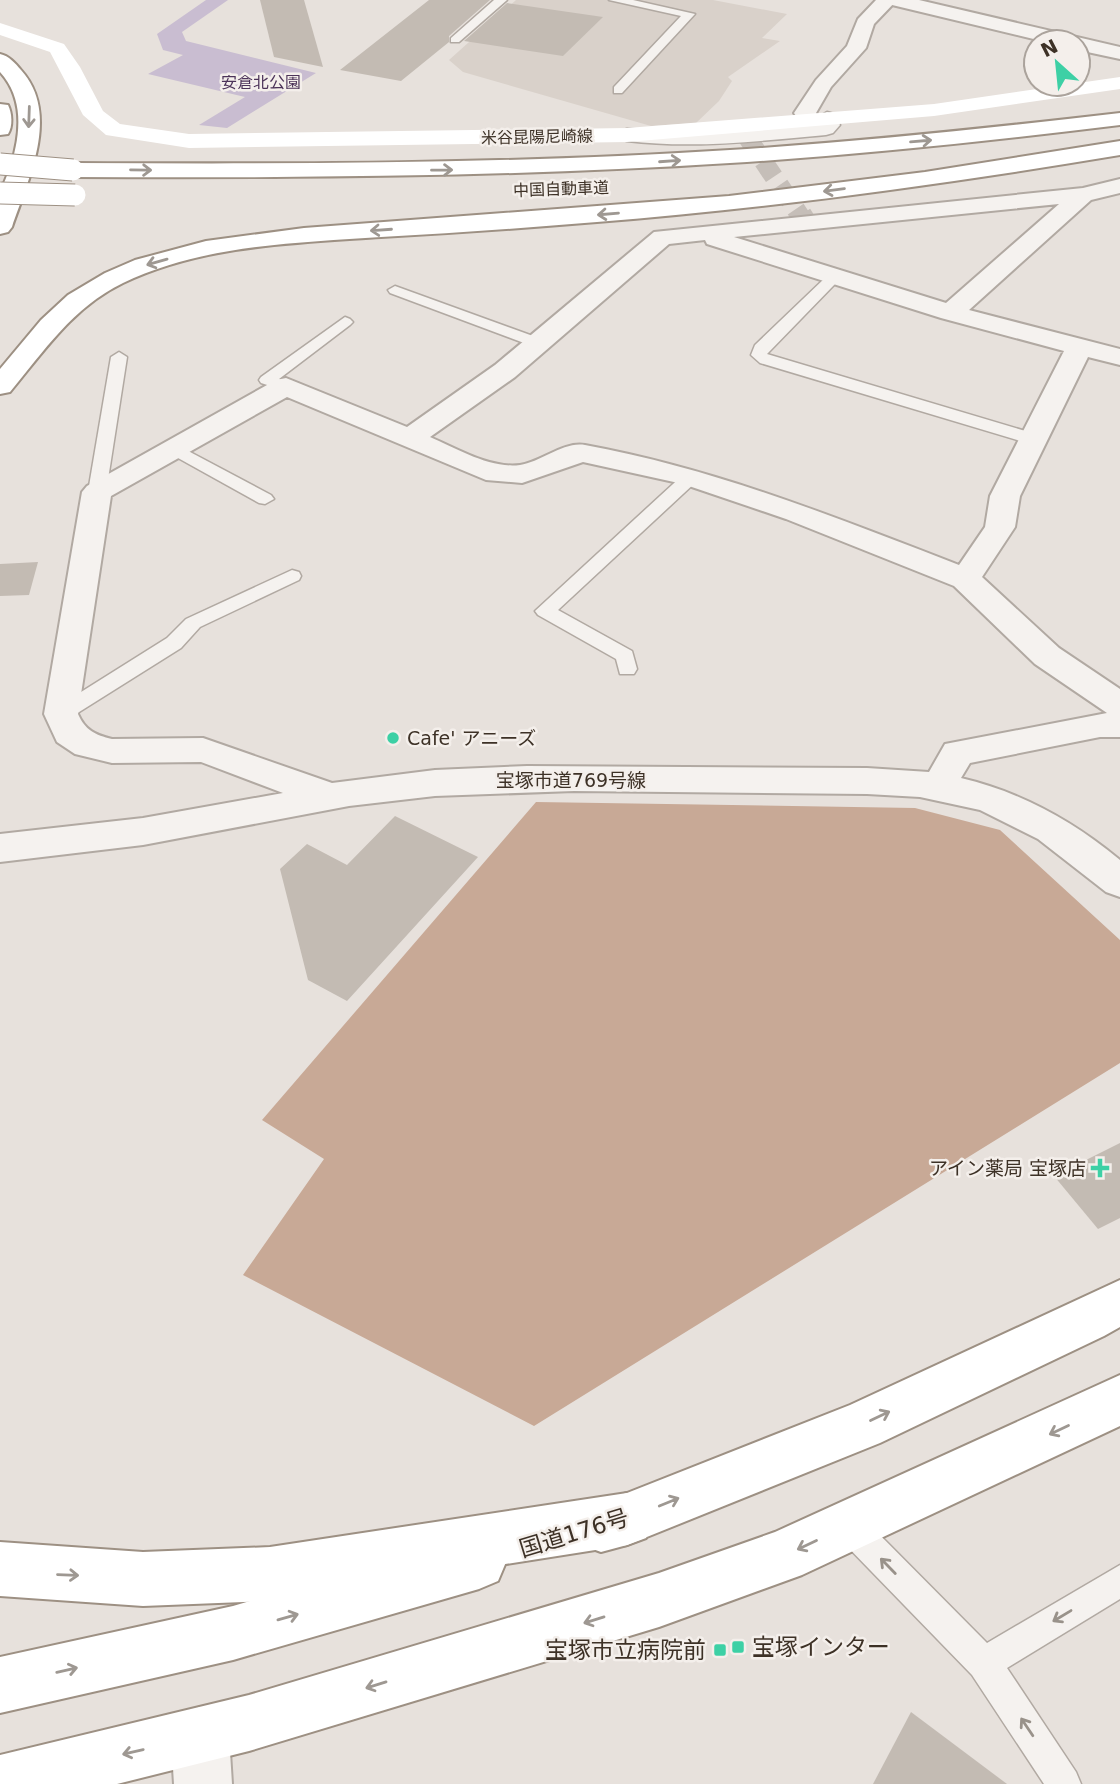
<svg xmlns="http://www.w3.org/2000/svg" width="1120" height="1784" font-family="'DejaVu Sans','Noto Sans JP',sans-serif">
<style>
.built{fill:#d9d1ca}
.green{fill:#c9bdd1}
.water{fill:#c8a996}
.building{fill:#c3bbb3}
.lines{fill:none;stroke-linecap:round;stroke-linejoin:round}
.pedestrian-tunnel-far1{stroke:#c5beb8;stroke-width:19;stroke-dasharray:19 10;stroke-linecap:butt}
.pedestrian-tunnel{stroke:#c5beb8;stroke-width:24;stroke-dasharray:24 12;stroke-linecap:butt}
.service-casing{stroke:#b1a9a2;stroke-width:3}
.pedestrian-casing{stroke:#b1a9a2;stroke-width:3}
.minor-casing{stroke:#b1a9a2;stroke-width:4}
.tertiary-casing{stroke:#b1a9a2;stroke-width:4}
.trunk-casing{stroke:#9d9083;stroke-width:4}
.motorway-casing{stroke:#9d9083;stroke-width:4}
.service{fill:#f5f2ef;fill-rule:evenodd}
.pedestrian{fill:#f5f2ef;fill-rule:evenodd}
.minor{fill:#f5f2ef;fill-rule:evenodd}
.tertiary{fill:#f5f2ef;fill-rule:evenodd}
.secondary{fill:#fff;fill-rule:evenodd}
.trunk{fill:#fff;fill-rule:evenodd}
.motorway{fill:#fff;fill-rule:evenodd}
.motorway-bridge-casing{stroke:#9d9083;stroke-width:23;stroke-linecap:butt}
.motorway-bridge{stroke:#fff;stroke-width:21}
.oneway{stroke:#9e9892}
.oneway2{stroke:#99928a}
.poi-dot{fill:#3dd0a5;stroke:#f4efeb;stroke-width:2.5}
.labels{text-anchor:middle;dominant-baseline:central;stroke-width:5;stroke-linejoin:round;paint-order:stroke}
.far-park-label{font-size:16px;fill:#4c3359;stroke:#f4efeb}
.far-street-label{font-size:16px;fill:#3d3126;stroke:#f4efeb}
.poi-label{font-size:19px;fill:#3d3126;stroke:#f4efeb;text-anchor:start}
.street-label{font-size:19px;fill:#3d3126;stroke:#f4efeb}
.near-street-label{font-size:23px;fill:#3d3126;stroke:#f4efeb}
.near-poi-label{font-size:23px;fill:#3d3126;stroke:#f4efeb;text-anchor:start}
</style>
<rect width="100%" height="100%" fill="#e7e1dc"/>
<!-- built -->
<path class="built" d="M516 0H713L787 14 762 38 780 41 728 77 732 81 719 101 696 123 651 126 463 72 449 60Z"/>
<!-- green -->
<path class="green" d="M206 0H228L182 32 186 41 316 73 227 128 199 125 245 97 148 74 183 55 163 50 157 34Z"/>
<!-- water -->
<path class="water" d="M536 802 915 808 1000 830 1120 940V1063L534 1426 243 1275 324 1159 262 1120Z"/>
<!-- building -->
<g class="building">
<path d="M260 0H304L323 67 274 57Z"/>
<path d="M429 0H490L449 36V42L401 81 340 70Z"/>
<path d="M507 3 603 17 563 56 464 41Z"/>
<path d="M38 562 29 595 0 596V564Z"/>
<path d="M395 816 478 857 347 1001 308 980 280 869 307 844 347 865Z"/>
<path d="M1120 1143V1218L1098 1229 1054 1176Z"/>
<path d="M911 1712 1007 1784H873Z"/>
</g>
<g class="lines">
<!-- pedestrian-tunnel-far1 -->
<path class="pedestrian-tunnel-far1" d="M747 137 801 217"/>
<!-- pedestrian-tunnel -->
<path class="pedestrian-tunnel" d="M800 215 805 223"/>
<!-- service casing -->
<g class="service-casing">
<g id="service">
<path d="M494 0H507L459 42H451V38Z"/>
<path d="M609 0H633L695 14 622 93H614V87L681 16Z"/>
<path d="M830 277 835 278 837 281 835 284 767 354 1039 435 1041 439 1039 443H1027L760 363 751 355 755 345 825 278Z"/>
<path d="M395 286 544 340 546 343 544 346H532L390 293 388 290Z"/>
<path d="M345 317 350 319 353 322 350 325 279 379 294 386 292 389 286 391 261 383 259 380 261 377Z"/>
<path d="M119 352 127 357 106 492 97 497 88 492 111 357Z"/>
<path d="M175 444 271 495 274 499 265 504 259 503 169 453 167 449 169 445Z"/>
<path d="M691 472 697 473 700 477 697 481 558 610 632 651 637 669 634 674H620L616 659 538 615 535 611 685 473Z"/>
<path d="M292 570 299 572 301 576 299 580 200 627 181 648 68 719H54L51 714 54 709 167 638 186 619Z"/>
<path d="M849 1510 860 1515 987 1643 1120 1565V1599L1007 1668 1076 1772 1081 1784H1044L972 1675 838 1537 833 1526 838 1515Z"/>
</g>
</g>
<!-- pedestrian casing -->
<g class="pedestrian-casing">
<path id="pedestrian" d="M827 112 834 114 840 125 833 133 826 135C759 141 694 149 627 141L620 139 617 135 620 131 627 129 702 133 820 124 817 118Z"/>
</g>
<!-- minor casing -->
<g class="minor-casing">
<g id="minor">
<path d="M876 0H897L874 24 866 48 831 87 816 113 821 120 818 125H802L794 113 816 80 847 46 858 19Z"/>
<path d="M1120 179V193L1091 200 969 310 1120 349V365L1088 357 1020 496 1015 527 982 577 1059 648 1120 689V737H1100L970 763 961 778C1021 792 1073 821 1120 860V897L1106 892 1038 839 980 810 920 797 867 794 574 791 435 796 349 806 143 845 0 862V834L143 818 283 793 201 762 112 763 75 754 57 742 44 714 82 492 87 486 276 380 286 378 407 427 495 365 654 232 1083 188ZM1059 204 946 303 734 237ZM705 240 707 244 941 318 1064 351 990 496 985 527 959 565C835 517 716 469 585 445 564 441 541 462 520 465 490 469 456 448 430 437L515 377 669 244ZM287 397 486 480 522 483 583 462 683 484 786 519 954 586 1035 664 1107 713 945 744 929 772 867 768 527 766 435 770 332 783 203 738 112 739C95 735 85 730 78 714L111 496Z"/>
<path d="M200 1707 220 1716 229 1736 232 1784H174L171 1736 180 1716Z"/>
</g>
</g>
<!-- tertiary casing -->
<g class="tertiary-casing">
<path id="tertiary" d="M886 0H919L1120 47V59L1078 50V42H1046L888 4Z"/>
</g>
<!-- trunk casing -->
<g class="trunk-casing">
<g id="trunk">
<path d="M1120 1280V1327L1104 1336 880 1443 627 1545 601 1552 582 1545 575 1526 582 1507 627 1493 850 1405Z"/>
<path d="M1120 1375V1426L802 1575 659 1627 249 1751 117 1784H0V1755L249 1695 659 1573 775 1532Z"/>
<path d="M479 1535 498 1543 506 1562 498 1581 479 1589 233 1660 0 1713V1657L233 1606Z"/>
</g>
</g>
<!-- motorway casing -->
<g class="motorway-casing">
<g id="motorway">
<path d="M0 54C9 56 15 63 21 70 61 114 28 180 12 227L8 232 0 234C0 222 0 208 0 196 2 185 8 175 11 165 21 133 24 98 0 72Z"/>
<path d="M0 104 8 105C12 113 13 126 8 134L0 135Z"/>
<path d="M1120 113V125C990 141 860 155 730 163 511 177 292 178 73 177L65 175 62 170 65 165 73 163C292 164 511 164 730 150 860 142 990 128 1120 113Z"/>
<path d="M1120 141V155C946 184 773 208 597 222 525 228 453 233 381 237 294 243 202 245 123 283 73 307 44 351 10 392L0 394V369L41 320 68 295 105 273 135 260 206 241 304 228 729 196 925 172Z"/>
<path d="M627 1493 646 1500 653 1519 646 1538 627 1545 270 1601 143 1606 0 1596V1542L143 1552 270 1547Z"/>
</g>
</g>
<!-- service -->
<use href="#service" class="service"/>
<!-- pedestrian -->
<use href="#pedestrian" class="pedestrian"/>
<!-- minor -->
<use href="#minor" class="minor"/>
<!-- tertiary -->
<use href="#tertiary" class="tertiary"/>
<!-- secondary -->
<path class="secondary" d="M0 23 64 44 80 67 103 111 120 124 189 134 627 128 934 104 1120 77V89L934 116 627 142 189 148 106 135 83 115 50 52 0 35Z"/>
<!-- trunk -->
<use href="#trunk" class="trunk"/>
<!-- motorway -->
<use href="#motorway" class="motorway"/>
<!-- motorway-bridge casing -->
<g class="motorway-bridge-casing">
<g id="motorway-bridge">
<path d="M0 164 73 170"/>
<path d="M0 193 75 195"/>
</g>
</g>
<!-- motorway-bridge -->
<use href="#motorway-bridge" class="motorway-bridge"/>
</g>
<!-- one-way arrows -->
<defs><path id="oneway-shaft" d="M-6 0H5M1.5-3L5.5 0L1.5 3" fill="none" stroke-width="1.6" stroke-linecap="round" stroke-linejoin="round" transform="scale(1.75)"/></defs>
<g class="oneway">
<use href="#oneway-shaft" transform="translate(29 117) rotate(92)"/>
<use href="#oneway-shaft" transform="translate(921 141) rotate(-5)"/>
<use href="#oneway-shaft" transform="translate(670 161) rotate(-4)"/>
<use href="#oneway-shaft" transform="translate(141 170) rotate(1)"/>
<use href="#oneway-shaft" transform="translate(442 170) rotate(-1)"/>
<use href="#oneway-shaft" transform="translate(834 190) rotate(173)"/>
<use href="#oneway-shaft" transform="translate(608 214) rotate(175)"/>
<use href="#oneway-shaft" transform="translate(381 230) rotate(176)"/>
<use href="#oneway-shaft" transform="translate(157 262) rotate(164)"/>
<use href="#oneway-shaft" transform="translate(880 1416) rotate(-25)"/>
<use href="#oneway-shaft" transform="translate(1059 1430) rotate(155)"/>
<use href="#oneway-shaft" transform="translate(669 1502) rotate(-22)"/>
<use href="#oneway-shaft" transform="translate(807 1545) rotate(155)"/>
<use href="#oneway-shaft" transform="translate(68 1575) rotate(2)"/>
<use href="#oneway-shaft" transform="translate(288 1617) rotate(-16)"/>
<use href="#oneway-shaft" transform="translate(594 1620) rotate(163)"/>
<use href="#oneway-shaft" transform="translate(67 1670) rotate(-13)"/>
<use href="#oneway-shaft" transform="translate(376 1685) rotate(163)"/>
<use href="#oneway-shaft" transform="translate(133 1752) rotate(167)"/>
</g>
<g class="oneway2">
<use href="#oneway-shaft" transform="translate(888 1566) rotate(-134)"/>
<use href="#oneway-shaft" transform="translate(1062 1616) rotate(149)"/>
<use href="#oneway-shaft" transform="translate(1027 1727) rotate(-124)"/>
</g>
<!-- markers -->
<g class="poi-dot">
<circle cx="393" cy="738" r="7"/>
<path d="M1096.5 1157.5h7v7h7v7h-7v7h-7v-7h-7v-7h7z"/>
<rect x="731" y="1640" width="14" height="14" rx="3.5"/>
<rect x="713" y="1643" width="14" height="14" rx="3.5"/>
</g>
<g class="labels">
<!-- far-park labels -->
<g class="far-park-label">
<text x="261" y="82">安倉北公園</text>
</g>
<!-- far-street labels -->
<g class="far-street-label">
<text transform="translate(537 137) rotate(-1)">米谷昆陽尼崎線</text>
<text transform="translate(561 189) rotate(-2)">中国自動車道</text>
</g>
<!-- poi labels -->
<g class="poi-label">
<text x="407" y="738">Cafe' アニーズ</text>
<text x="1086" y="1168" text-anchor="end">アイン薬局 宝塚店</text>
</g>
<!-- street labels -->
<g class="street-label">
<text x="571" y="780">宝塚市道769号線</text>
</g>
<!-- near-street labels -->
<g class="near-street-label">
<text transform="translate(574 1533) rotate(-17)">国道176号</text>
</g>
<!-- near-poi labels -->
<g class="near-poi-label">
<text x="752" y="1647">宝塚インター</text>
<text x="706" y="1650" text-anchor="end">宝塚市立病院前</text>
</g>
</g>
<!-- north arrow -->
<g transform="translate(1057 63) rotate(333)"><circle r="33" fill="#f4efeb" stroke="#aba39c" stroke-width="2"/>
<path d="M0-5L12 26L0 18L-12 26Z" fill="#3dd0a5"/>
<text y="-10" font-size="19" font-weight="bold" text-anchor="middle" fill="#3d3126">N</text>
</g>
</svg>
